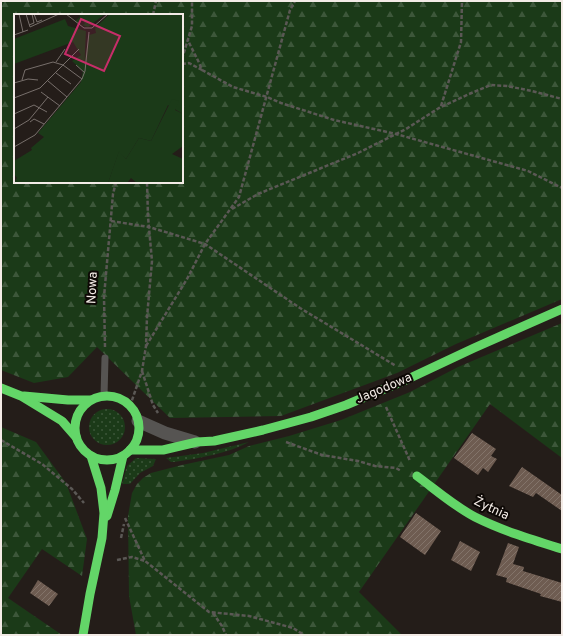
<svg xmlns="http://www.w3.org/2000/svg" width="563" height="636" font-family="Overpass,sans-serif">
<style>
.grass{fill:url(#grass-dots)}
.forest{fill:url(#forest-firs);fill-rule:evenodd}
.building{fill:url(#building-hatch)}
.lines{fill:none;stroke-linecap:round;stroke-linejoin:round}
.path{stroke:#5b5855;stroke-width:2.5;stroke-dasharray:4 2;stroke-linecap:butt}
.lane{stroke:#565452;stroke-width:7}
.street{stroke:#565452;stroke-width:13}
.fast{stroke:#63d668;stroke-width:9}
.labels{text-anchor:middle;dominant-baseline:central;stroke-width:4;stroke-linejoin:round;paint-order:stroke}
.street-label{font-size:13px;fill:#f3ebe6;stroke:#0d0805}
.inset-road{fill:none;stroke:#776f6b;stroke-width:1}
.view{fill:#c72d69;fill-opacity:0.15;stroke:#c72d69;stroke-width:2}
.inset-edge{fill:none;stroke:#f3ebe6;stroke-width:2}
</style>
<defs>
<pattern id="grass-dots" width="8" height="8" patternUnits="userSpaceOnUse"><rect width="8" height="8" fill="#1b3a18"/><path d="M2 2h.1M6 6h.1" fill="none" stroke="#3d573a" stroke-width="1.8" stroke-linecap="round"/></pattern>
<pattern id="forest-firs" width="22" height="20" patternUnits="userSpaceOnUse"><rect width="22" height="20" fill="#1b3a18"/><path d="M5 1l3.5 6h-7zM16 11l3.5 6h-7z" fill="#3d573a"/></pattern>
<pattern id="building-hatch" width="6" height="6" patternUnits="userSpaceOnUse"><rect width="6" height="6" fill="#6e5c51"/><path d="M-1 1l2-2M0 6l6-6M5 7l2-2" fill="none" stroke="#83746a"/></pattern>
</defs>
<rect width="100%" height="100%" fill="#241d19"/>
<!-- grass -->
<g class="grass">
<circle cx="107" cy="427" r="18"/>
<path d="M249 442C226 454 200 458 174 462H171L166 458 203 453Z"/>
<path d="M136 458 156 459 153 466 140 473 130 484H122L127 466Z"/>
</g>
<!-- forest -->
<g class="forest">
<path d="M1 1H562V299L456 344 397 373 281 416 170 418 97 347 68 377 34 383 1 370ZM15 15H182V182H15Z"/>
<path d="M562 323V458L490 404 359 592 402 635H136L129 596 128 516 132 493 137 484 143 478 151 473 182 465 210 459 229 455 249 446 289 436 341 420 410 392 458 367Z"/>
<path d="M1 427 36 442 66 483 87 539 82 576 42 549 8 598 62 635H1Z"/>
</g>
<!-- building -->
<g class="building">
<path d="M472 433 496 449 491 456 497 459 488 472 483 468 478 475 454 458Z"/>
<path d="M522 467 562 495V511L536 493 533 497 509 486Z"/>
<path d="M416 513 441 531 425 555 400 537Z"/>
<path d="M460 541 480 552 471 571 451 560Z"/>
<path d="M508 543 519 547 513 564 524 567 523 571 562 583V602L540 596 541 594 506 582 507 578 496 575Z"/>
<path d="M38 580 58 594 49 606 30 593Z"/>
</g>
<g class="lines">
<!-- path -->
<g class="path">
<path d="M153 15 156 1"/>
<path d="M182 59 192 26V1"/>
<path d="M182 64 189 63 202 70C198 59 192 50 188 40"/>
<path d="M202 70 233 87 267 97 281 103 334 120 396 134 528 171 562 188"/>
<path d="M441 106 461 42 462 1"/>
<path d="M232 209 258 194 358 153 406 129 439 108 469 94 491 85 507 86 532 91 562 99"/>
<path d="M111 221 149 227 205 244 300 308 396 366"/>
<path d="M146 346 187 279 205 244 239 197 290 10 295 1"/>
<path d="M105 347 104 297 113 194 116 182"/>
<path d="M142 371 153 405 158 413"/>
<path d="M130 406 142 371 146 346 147 317 152 261 148 217 147 182"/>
<path d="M386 407 410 461"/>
<path d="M1 440 42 464 72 489 84 503"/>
<path d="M286 442 322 455 358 461 375 466 396 468 401 471"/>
<path d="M125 518 145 561 209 612 249 616 293 628 304 635"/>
<path d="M121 538 124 524"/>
<path d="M117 560 132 557 145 561"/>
<path d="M213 613 222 626 226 635"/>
</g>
<!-- lane -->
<path class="lane" d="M104 396 105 358"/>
<!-- street -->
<path class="street" d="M138 421 165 433 195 442"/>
<!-- fast -->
<g class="fast">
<path d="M1 388 21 396 62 421 76 437"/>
<path d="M24 396 68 400H90"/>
<circle cx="107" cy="428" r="32"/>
<path d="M130 450H163L197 442 214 441 263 430 311 417 346 405 408 379 474 348 562 309"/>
<path d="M417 476C436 490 454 506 475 517 503 531 533 540 562 549"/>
<path d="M107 516 115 490 123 456"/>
<path d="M83 635 90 594 102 538 104 513 101 488 91 456"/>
</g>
</g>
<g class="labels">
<!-- street labels -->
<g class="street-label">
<text transform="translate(93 288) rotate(-87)">Nowa</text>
<text transform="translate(384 389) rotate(-23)">Jagodowa</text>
<text transform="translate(491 509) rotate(25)">Żytnia</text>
</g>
</g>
<!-- overview -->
<g transform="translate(14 14)">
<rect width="169" height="169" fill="#241d19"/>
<path d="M65 0H91L74 13 68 11 71 10 69 6 64 9 61 7 66 3ZM96 0H169V100L154 91 137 127 125 124 112 145 105 138 94 169H0L3 164 0 160V147L18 136 17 134 30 123 24 119 67 68 75 21 82 19 81 14ZM51 5 54 12 72 17 70 58 58 47 67 41 59 28 0 50V25Z" fill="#1b3a18"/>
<path d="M158 85 165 87 161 96 169 100V132L158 140 169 145V169H123L117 164 113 169H94L105 137 112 145 125 124 137 127Z" fill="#1b3a18"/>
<path class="inset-road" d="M5 0 9 18M12 0 16 13 45 0M20 0 23 8 28 6M52 0 70 14M15 11 20 9 18 0M70 14H78L94 0M0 21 14 16M42 48 51 35M62 51 71 59M42 59 57 70M8 66 11 56 39 48 49 51 68 65M34 67 53 83M0 69 14 65 24 66M27 78 46 92M0 84 26 74 65 35M0 100 20 91 33 98M16 108 20 105 30 110M0 115 15 106 34 83M0 133 21 121 68 65 71 57 75 18"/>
<path class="view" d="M67 5 106 22 90 57 51 40Z"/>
<rect width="169" height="169" class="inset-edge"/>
</g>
<!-- border -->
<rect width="563" height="636" fill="none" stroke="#f3ebe6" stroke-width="4"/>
</svg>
